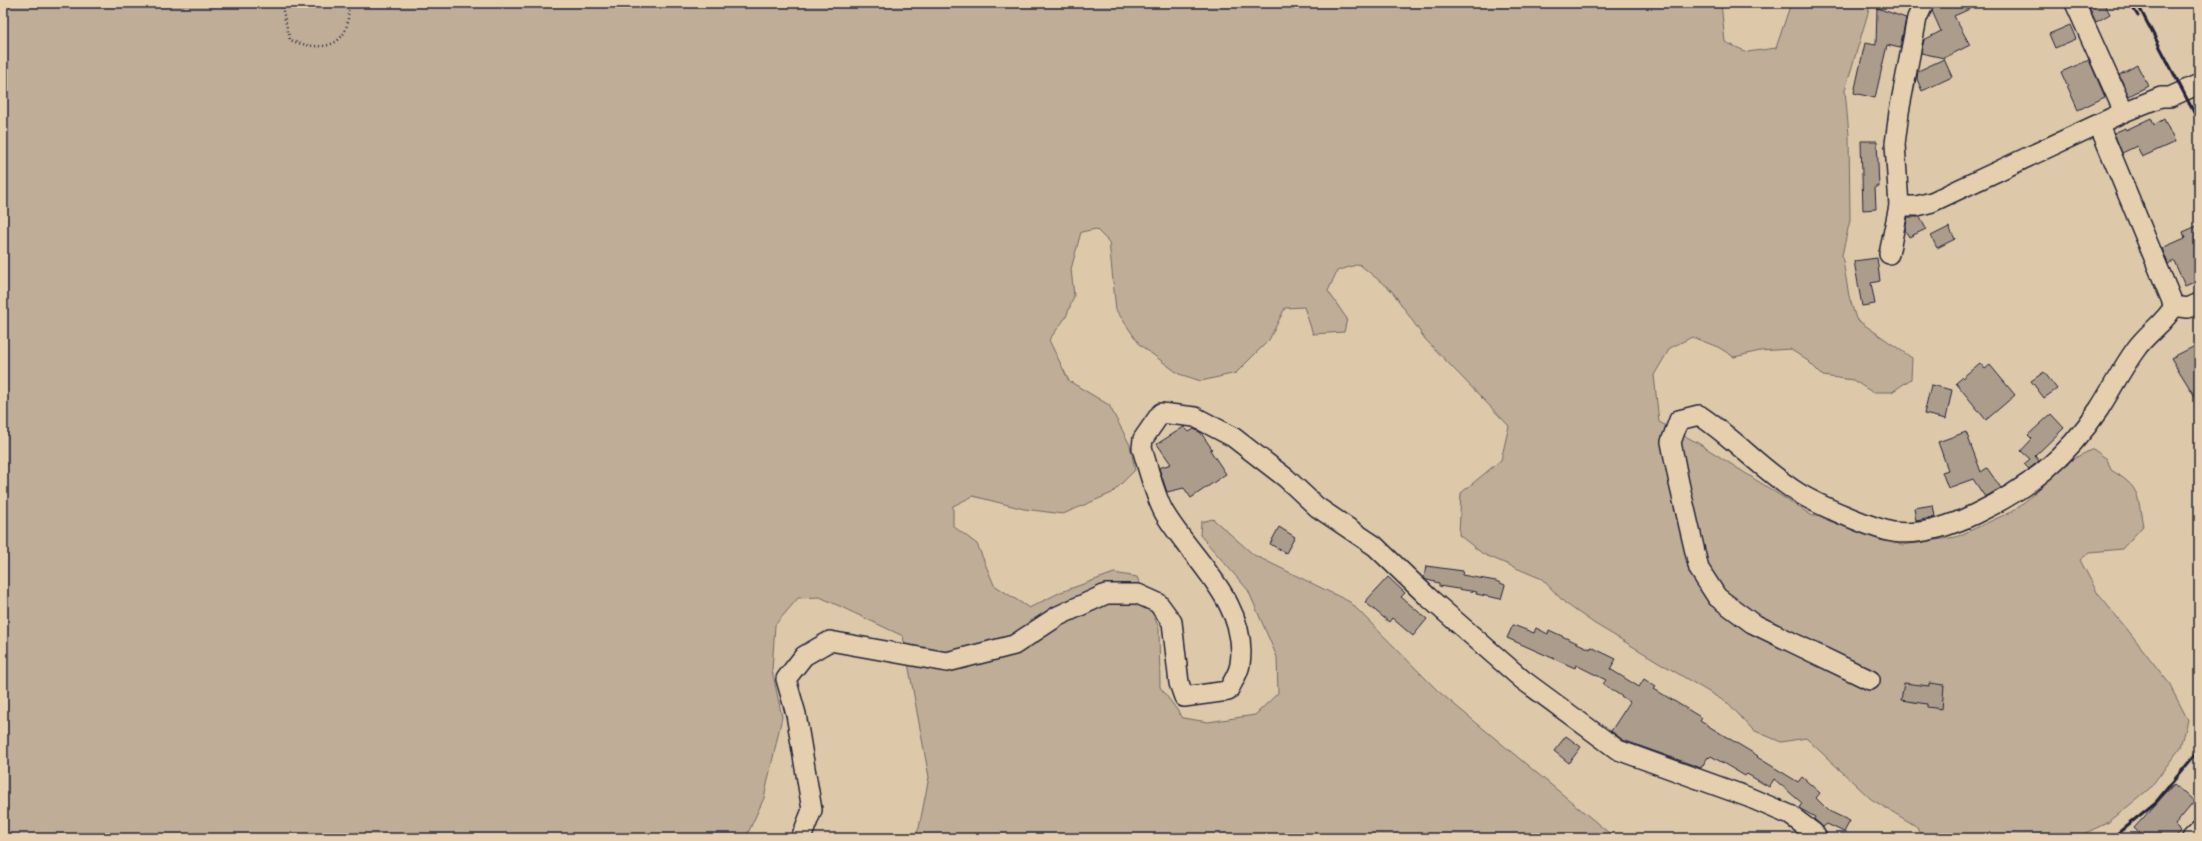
<svg xmlns="http://www.w3.org/2000/svg" width="2202" height="841" font-family="Delius,sans-serif">
<style>
.green{fill:#bfad97;stroke:#706869}
.building{fill:#ac9c8c;stroke:#22223b}
.lines{fill:none;stroke-linecap:round;stroke-linejoin:round}
.minor-casing{stroke:#22223b;stroke-width:22}
.path{stroke:#22223b;stroke-width:2.5;stroke-dasharray:1 3;stroke-linecap:butt}
.minor{stroke:#e5cfae;stroke-width:19}
.rail{stroke:#22223b;stroke-width:3}
</style>
<rect width="100%" height="100%" fill="#ddc8a9"/>
<filter id="ink" filterUnits="userSpaceOnUse"><feTurbulence type="fractalNoise" baseFrequency=".025" numOctaves="2"/><feDisplacementMap in="SourceGraphic" scale="8" xChannelSelector="R" yChannelSelector="G"/><feConvolveMatrix kernelMatrix="1 2 1 2 8 2 1 2 1" color-interpolation-filters="sRGB"/></filter>
<g filter="url(#ink)">
<!-- green -->
<path class="green" d="M3 3H1721L1725 42 1747 52 1776 48 1791 3H1871L1845 90 1849 135 1850 220 1842 255 1849 296 1856 319 1912 358 1911 379 1892 392H1872L1853 380 1823 376 1808 361 1790 349 1760 351 1734 357 1718 347 1692 337 1670 348 1654 375 1659 422 1698 443 1811 515 1902 545 1956 537 2015 510 2073 459 2093 449 2107 459 2111 470C2141 488 2137 494 2143 526L2122 549 2090 552 2080 560 2098 594 2127 629 2168 682 2188 720 2181 747 2149 789 2109 822 2075 838H1922L1916 826 1871 799 1806 738 1781 742 1753 730 1729 704 1595 624 1565 603 1542 579 1483 554 1459 535 1461 493 1501 460 1509 426 1425 339 1392 291 1359 264 1337 271 1328 291 1347 319 1344 332 1313 334 1304 307 1285 308 1269 340 1236 373 1201 381 1179 374 1140 345 1116 310 1109 242 1096 229 1081 232 1071 269 1074 296 1066 317 1049 340 1069 381 1109 405 1130 445 1135 470 1112 493 1063 514 1024 509 973 496 953 506V526L977 544 994 585 1029 608 1061 592 1114 573 1137 577 1159 628 1160 687 1183 718 1208 722 1255 715 1278 693 1277 657 1248 590 1200 535 1201 522 1213 519 1254 555 1350 602 1438 691 1615 838H914L919 828 929 777 903 636 820 597 798 598 775 625 772 670 782 717 764 798 748 833 738 838H3Z"/>
<!-- building -->
<g class="building">
<path d="M1935 3H1983L1954 16 1970 45 1944 58 1921 53 1924 40 1941 31 1932 11Z"/>
<path d="M2087 3H2104L2110 14 2096 22Z"/>
<path d="M1877 8 1906 18 1900 48 1887 45 1875 98 1854 93 1865 43 1876 45Z"/>
<path d="M2070 25 2076 39 2055 48 2049 34Z"/>
<path d="M1944 59 1952 77 1922 91 1917 79 1918 71Z"/>
<path d="M2089 60 2105 97 2078 110 2061 72Z"/>
<path d="M2137 65 2148 86 2129 96 2119 75Z"/>
<path d="M2151 118 2154 125 2164 119 2175 142 2142 157 2137 146 2122 153 2114 133 2125 128 2126 130Z"/>
<path d="M1861 141H1877L1879 187H1875L1876 209 1863 210Z"/>
<path d="M1908 217H1920L1926 229 1909 237 1905 230Z"/>
<path d="M2199 225V280L2185 286 2174 261 2168 264 2162 248 2185 238 2183 232Z"/>
<path d="M1949 227 1955 239 1937 248 1931 236Z"/>
<path d="M1877 258 1880 281 1871 283 1875 304 1862 306 1854 261Z"/>
<path d="M2199 344V403L2171 358Z"/>
<path d="M1980 363 1985 369 1990 365 2015 395 1986 420 1956 383Z"/>
<path d="M2044 372 2057 389 2044 398 2031 381Z"/>
<path d="M1931 385 1952 390 1946 419 1924 414Z"/>
<path d="M2051 414 2064 428 2035 456 2039 461 2029 469 2024 464 2030 459 2021 451 2032 439 2028 435Z"/>
<path d="M1184 427 1189 432 1194 429 1201 433 1212 449 1210 450 1226 474 1191 498 1184 488 1167 492 1159 468 1171 464 1157 444Z"/>
<path d="M1966 432 1981 472 1987 468 2001 488 1985 497 1973 479 1948 488 1942 472 1948 470 1938 442Z"/>
<path d="M1933 505 1935 517 1916 521 1914 508Z"/>
<path d="M1279 527 1295 537 1286 553 1270 544Z"/>
<path d="M1426 566 1463 571 1462 575 1496 581 1505 585 1501 599 1476 594 1477 592 1439 586V583L1427 580 1424 578Z"/>
<path d="M1388 577 1405 593 1401 597 1427 619 1413 636 1392 618 1389 622 1365 602Z"/>
<path d="M1513 625 1534 633 1536 628 1548 634 1549 630 1590 649 1591 647 1616 659 1610 669 1639 687 1644 679 1656 687 1654 689 1702 718 1700 721 1758 756 1757 757 1798 782 1802 777 1820 793 1816 798 1829 811 1850 821 1844 832 1827 824 1823 827 1814 819 1815 817 1799 808 1802 803 1774 779 1769 787 1747 774 1745 776 1711 756 1709 758 1708 757 1701 768 1623 740 1611 731 1630 702 1603 684 1606 680 1576 665 1575 668 1507 638Z"/>
<path d="M1904 683 1929 686V683L1944 685 1942 709 1927 707V704L1901 700Z"/>
<path d="M1566 736 1581 747 1569 763 1554 751Z"/>
<path d="M2174 784 2194 802 2175 825 2181 831 2175 838H2144L2134 828Z"/>
</g>
<g class="lines">
<!-- minor casing -->
<g class="minor-casing">
<g id="minor">
<path d="M2075 3 2124 112"/>
<path d="M1899 206H1917L1932 202 2124 112 2161 97H2170L2199 84"/>
<path d="M1889 254 1899 206 1895 144 1899 112 1917 18 1924 3"/>
<path d="M2174 306 2188 308 2199 303"/>
<path d="M1870 680 1752 623 1717 597 1699 569 1679 483 1671 442 1679 420 1699 415C1734 438 1762 470 1797 492 1816 504 1871 528 1893 532 1921 536 1950 526 1975 514 2028 489 2066 458 2099 409 2112 389 2122 368 2136 349 2147 333 2165 323 2174 306L2099 125"/>
<path d="M801 838 812 810 796 714 786 679 804 656 830 641 947 662 1014 645 1058 616 1106 594H1138L1158 603 1172 622 1179 683 1184 697 1228 691C1232 683 1239 673 1240 664 1249 604 1192 559 1165 514 1156 500 1147 465 1142 448L1143 439 1161 413 1195 417 1233 437 1286 478 1317 507 1375 546 1428 597 1523 680 1618 750 1748 797 1790 815 1814 833 1817 838"/>
<path d="M2192 838 2199 831"/>
</g>
</g>
<!-- path -->
<path class="path" d="M281 3 290 40C309 48 338 52 346 28 349 21 348 10 348 3"/>
<!-- minor -->
<use href="#minor" class="minor"/>
<!-- rail -->
<g class="rail">
<path d="M2130 3 2138 16"/>
<path d="M2137 3 2199 122"/>
<path d="M2112 838 2156 802 2199 750"/>
</g>
</g>
</g>
<!-- margin -->
<rect width="2202" height="841" fill="none" stroke="#e5cfae" stroke-width="16"/>
<rect x="8" y="8" width="2186" height="825" fill="none" stroke="#22223b" stroke-width="1.5" filter="url(#ink)"/>
</svg>
